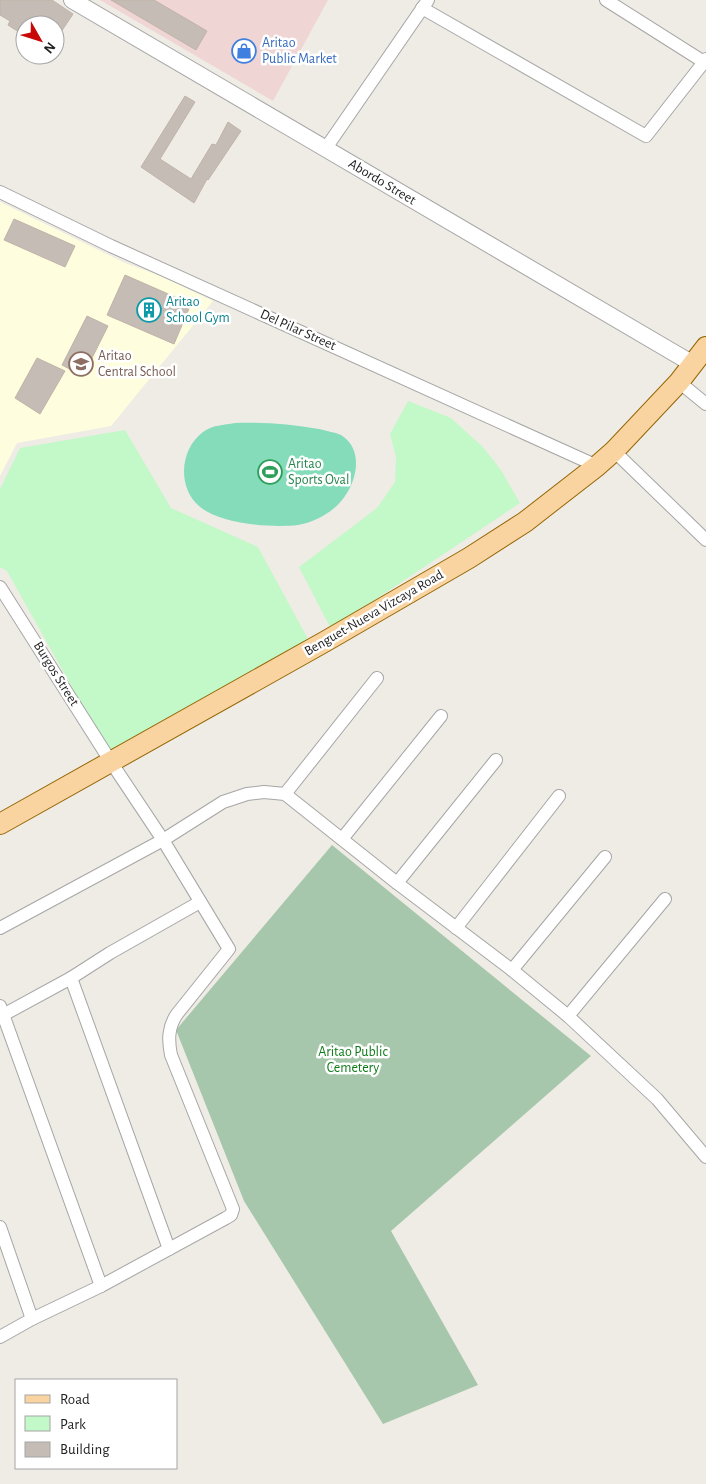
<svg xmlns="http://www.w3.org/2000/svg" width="706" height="1484" font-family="'Alegreya Sans',sans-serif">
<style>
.commercial{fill:#efd6d5}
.education{fill:#fefedf}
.cemetery{fill:#a7c7ac}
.park{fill:#c3f8c8}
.pitch{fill:#85dcbb}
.building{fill:#c4bcb5;stroke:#c1b3a8}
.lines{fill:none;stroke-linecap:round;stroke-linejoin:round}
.minor-casing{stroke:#a6a6a6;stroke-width:14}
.tertiary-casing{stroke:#a6a6a6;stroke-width:18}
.primary-casing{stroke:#956604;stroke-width:22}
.minor{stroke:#fff;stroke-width:12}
.tertiary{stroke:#fff;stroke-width:16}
.primary{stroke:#f9d4a0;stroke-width:20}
.labels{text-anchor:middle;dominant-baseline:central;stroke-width:5;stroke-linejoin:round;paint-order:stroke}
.shop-label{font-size:14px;fill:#366cbe;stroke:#fff;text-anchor:start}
.street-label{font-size:14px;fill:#1f1f1f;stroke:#fff}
.culture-label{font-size:14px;fill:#0d838f;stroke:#fff;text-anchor:start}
.education-label{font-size:14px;fill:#785e54;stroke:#fff;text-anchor:start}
.leisure-label{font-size:14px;fill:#27864d;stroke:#fff;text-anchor:start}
.park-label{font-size:14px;fill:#0f7b19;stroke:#fff}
</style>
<rect width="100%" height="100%" fill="#efece5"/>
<!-- commercial -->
<path class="commercial" d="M100 0H328L273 101Z"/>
<!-- education -->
<path class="education" d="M0 202 125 263 158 275 213 301 111 426 17 443 0 476Z"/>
<!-- cemetery -->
<path class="cemetery" d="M332 845 591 1056 391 1231 478 1385 383 1424 244 1201 176 1030Z"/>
<!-- park -->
<g class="park">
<path d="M408 401 451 418 483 447 501 470 520 503 331 629 299 567 377 508 395 482 396 457 390 434Z"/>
<path d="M125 430 171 508 258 547 308 639 111 757 7 571 0 567V489L20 448Z"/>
</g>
<!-- pitch -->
<path class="pitch" d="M235 423C263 422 291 424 319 429 326 431 334 432 341 435 362 448 358 475 347 493 338 509 317 522 298 525 271 528 219 524 199 506 177 487 180 449 203 432 212 425 224 425 235 423Z"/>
<!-- building -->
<g class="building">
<path d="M0 0H52L73 14 55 41V25H25V36L8 25 10 21 0 15Z"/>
<path d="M111 0H154L207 31 196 50Z"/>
<path d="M185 96 195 102 160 159 191 179 212 144 216 145 228 122 241 131 208 180 207 179 194 203 141 167Z"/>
<path d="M14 219 75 246 65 267 4 240Z"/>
<path d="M125 275 191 304 174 344 107 315Z"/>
<path d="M87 316 108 326 83 376 62 365Z"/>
<path d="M37 358 65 371 40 414 15 398Z"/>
</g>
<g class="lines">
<!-- minor casing -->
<g class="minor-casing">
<g id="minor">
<path d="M606 0 704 62 706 59"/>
<path d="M422 8 646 136 704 62"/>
<path d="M326 148 428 0"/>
<path d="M0 192 111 246 597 466"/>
<path d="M679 382 706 404"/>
<path d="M614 451 706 540"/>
<path d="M0 587 111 762 163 840 229 949 177 1014C168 1027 168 1040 171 1055L233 1209 231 1215 226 1218 101 1286 32 1319 0 1337"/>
<path d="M285 794 377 678"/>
<path d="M342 839 441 716"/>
<path d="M397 883 496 760"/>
<path d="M0 928 163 840 223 802 247 794 264 792 285 794 397 883 512 970 568 1016 657 1099 706 1157"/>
<path d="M456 928 559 796"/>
<path d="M512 970 605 857"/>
<path d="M71 978 110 953 200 902"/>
<path d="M0 1006 101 1286"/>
<path d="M3 1015 71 978 169 1249"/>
<path d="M568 1016 665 899"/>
<path d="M0 1227 32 1319"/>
</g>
</g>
<!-- tertiary casing -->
<g class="tertiary-casing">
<path id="tertiary" d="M72 0 693 364"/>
</g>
<!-- primary casing -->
<g class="primary-casing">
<path id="primary" d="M0 824 326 641 469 558 525 522 597 466 614 451 679 382 706 347"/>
</g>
<!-- minor -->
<use href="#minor" class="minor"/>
<!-- tertiary -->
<use href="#tertiary" class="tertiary"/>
<!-- primary -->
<use href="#primary" class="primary"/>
</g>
<!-- icons -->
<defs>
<g id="shop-ring" transform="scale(1.25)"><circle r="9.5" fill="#fff" stroke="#3f7fe0" stroke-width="1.5"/><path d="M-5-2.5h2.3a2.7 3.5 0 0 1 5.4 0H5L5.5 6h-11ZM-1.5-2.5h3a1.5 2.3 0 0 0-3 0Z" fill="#3f7fe0"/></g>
<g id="building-ring" transform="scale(1.25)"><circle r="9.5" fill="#fff" stroke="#0f9aa8" stroke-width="1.5"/><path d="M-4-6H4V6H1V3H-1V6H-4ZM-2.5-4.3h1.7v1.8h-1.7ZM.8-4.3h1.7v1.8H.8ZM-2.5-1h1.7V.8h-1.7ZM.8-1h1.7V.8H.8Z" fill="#0f9aa8"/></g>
<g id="school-ring" transform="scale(1.25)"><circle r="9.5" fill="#fff" stroke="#8d6e63" stroke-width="1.5"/><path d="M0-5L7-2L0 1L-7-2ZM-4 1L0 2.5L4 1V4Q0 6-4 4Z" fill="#8d6e63"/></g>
<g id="stadium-ring" transform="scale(1.25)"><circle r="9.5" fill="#fff" stroke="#2e9e5b" stroke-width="1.5"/><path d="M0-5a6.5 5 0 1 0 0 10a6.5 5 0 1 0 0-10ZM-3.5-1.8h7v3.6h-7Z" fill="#2e9e5b"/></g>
</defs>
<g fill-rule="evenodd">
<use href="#shop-ring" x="244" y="51"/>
<use href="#building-ring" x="149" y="310"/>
<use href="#school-ring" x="81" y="364"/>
<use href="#stadium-ring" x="270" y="472"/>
</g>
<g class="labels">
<!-- shop labels -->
<g class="shop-label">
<text x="262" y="43">Aritao<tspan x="262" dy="16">Public Market</tspan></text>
</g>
<!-- street labels -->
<g class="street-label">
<text transform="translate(382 182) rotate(31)">Abordo Street</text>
<text transform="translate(298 330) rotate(24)">Del Pilar Street</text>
<text transform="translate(374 613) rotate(-30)">Benguet-Nueva Vizcaya Road</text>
<text transform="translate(56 674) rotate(58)">Burgos Street</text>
</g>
<!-- culture labels -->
<g class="culture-label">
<text x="166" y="302">Aritao<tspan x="166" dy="16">School Gym</tspan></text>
</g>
<!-- education labels -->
<g class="education-label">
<text x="98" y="356">Aritao<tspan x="98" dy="16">Central School</tspan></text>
</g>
<!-- leisure labels -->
<g class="leisure-label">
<text x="288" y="464">Aritao<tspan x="288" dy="16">Sports Oval</tspan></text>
</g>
<!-- park labels -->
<g class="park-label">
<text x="353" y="1052">Aritao Public<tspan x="353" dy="16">Cemetery</tspan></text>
</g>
</g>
<!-- legend -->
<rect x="15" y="1379" width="162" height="90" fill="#ffffff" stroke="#a5a5a5"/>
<rect x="25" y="1395" width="25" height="8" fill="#f9d4a0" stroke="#a5a5a5"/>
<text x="60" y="1404" font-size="15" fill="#1f1f1f">Road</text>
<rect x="25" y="1416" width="25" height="15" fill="#c3f8c8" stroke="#a5a5a5"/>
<text x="60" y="1429" font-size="15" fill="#1f1f1f">Park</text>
<rect x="25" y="1442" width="25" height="15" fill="#c4bcb5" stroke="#a5a5a5"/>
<text x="60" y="1454" font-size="15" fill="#1f1f1f">Building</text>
<!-- north arrow -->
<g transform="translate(40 40) rotate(129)"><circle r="24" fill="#ffffff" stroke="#a5a5a5"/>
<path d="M0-4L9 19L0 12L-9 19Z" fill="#c70806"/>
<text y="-8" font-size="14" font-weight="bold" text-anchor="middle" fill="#1f1f1f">N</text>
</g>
</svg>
